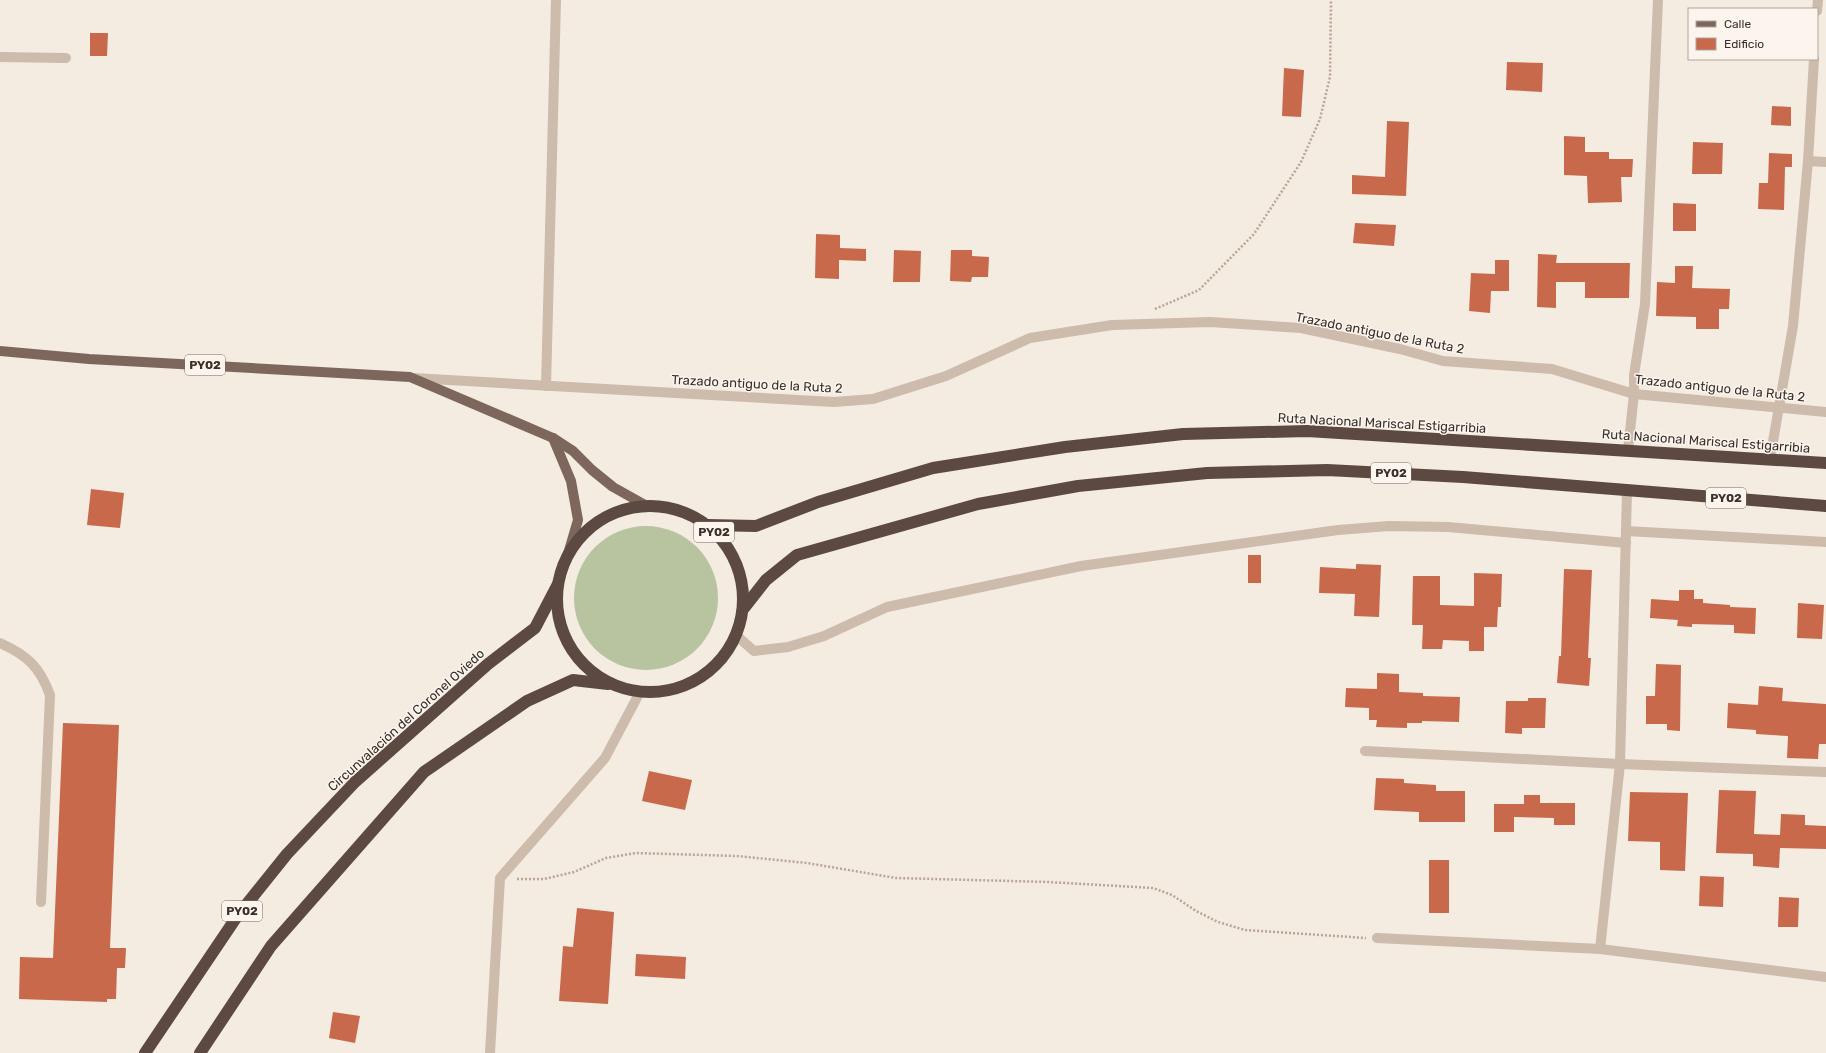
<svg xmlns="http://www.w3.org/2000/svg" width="1826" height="1053" font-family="Rubik,sans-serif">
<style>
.green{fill:#b8c4a0}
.building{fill:#c8694b}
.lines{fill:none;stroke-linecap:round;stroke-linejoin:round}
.path{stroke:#b9a596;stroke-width:2.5;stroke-dasharray:2 2;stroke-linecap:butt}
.minor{stroke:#cdbbac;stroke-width:10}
.major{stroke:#7d675c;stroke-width:10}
.highway{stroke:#5c4a42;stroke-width:12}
.labels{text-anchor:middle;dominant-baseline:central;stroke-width:3;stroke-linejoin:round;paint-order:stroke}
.shield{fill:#fbf5ee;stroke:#756b66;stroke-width:1}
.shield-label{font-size:12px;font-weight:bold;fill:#3b302b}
.street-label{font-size:13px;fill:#3b302b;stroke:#fbf5ee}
</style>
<rect width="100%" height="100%" fill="#f4ebe1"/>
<!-- green -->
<circle class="green" cx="646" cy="598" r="72"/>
<!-- building -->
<g class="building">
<path d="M90 33H108L107 56H90Z"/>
<path d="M1507 62 1543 63 1542 92 1506 90Z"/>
<path d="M1284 68 1304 70 1301 117 1282 116Z"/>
<path d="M1772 106 1791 107V126L1771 125Z"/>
<path d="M1387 121 1409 122 1406 196 1352 194V175L1385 177Z"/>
<path d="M1564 136 1585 137V152H1609V159H1633L1632 177H1621L1622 202 1588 203 1587 176 1564 175Z"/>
<path d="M1693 142 1723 143 1722 174H1692Z"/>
<path d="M1769 153 1792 154V167H1785L1784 210 1758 209 1759 183H1768Z"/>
<path d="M1673 203 1696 204V231H1673Z"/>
<path d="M1355 223 1396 225 1394 246 1353 243Z"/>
<path d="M816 234 840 235V248L866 249V261L839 260V279L815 278Z"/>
<path d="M894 250 921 251 920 282H893Z"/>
<path d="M951 250H972V256L989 257 988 277H972L971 282 950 281Z"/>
<path d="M1538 254 1557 255 1556 263H1630L1629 298H1585V282H1556V308L1537 307Z"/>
<path d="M1495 260H1509V291H1491L1490 313 1469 311 1471 273 1495 274Z"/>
<path d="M1675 266H1693L1692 288 1730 289 1729 309H1719V329H1696V317L1656 316 1657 282 1675 283Z"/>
<path d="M91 489 124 493 120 528 87 525Z"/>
<rect x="1248" y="555" width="13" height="28"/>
<path d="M1356 564 1381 565 1379 617 1354 616 1355 594 1319 593 1320 567 1356 569Z"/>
<path d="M1564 569 1592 570 1588 658H1591L1589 686 1557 683 1559 656H1561Z"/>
<path d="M1474 573 1502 574 1501 607H1498L1497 627H1484V651H1469V641L1443 640 1442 649H1422L1423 625H1412L1413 576H1440V605L1474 606Z"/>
<path d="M1679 590H1694V599H1703V603L1730 605V607L1756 608 1755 634 1734 633V625L1692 624V627L1677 626 1678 620 1650 618 1651 599 1679 601Z"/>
<path d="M1798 603 1824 605 1822 639 1797 638Z"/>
<path d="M1656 664 1681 665 1680 731 1667 730V724H1646V696H1655Z"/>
<path d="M1377 673 1399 674V692L1423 693V696L1460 697 1459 722 1422 721V723H1407V728L1376 727 1377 720H1369V708L1345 707 1346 688 1377 689Z"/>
<path d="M1759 686 1783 688 1782 701 1826 704V744H1819L1818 759 1787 758 1788 736 1756 734V730L1727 728 1728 703 1758 705Z"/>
<path d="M1528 698H1546L1545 728H1522V734L1505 733 1506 701H1528Z"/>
<path d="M63 723 119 725 110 948H126L125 968H117L116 999H107V1002L19 999 20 957 53 958Z"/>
<path d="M649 771 692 780 685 810 642 801Z"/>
<path d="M1376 778 1404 779V783L1436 785V791H1465V822H1419V812L1374 810Z"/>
<path d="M1719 790 1756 791 1754 834 1780 835 1781 814 1805 815V825L1826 826V849L1780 848 1779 868 1753 866V854L1716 853Z"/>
<path d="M1630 792 1688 793 1685 871 1660 870V842L1628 841Z"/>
<path d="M1524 795H1540V803H1575V825H1554V818L1514 817V832H1494V804H1524Z"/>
<rect x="1429" y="860" width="20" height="53"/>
<path d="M1700 876 1724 877 1723 907 1699 906Z"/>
<path d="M1779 897 1799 898 1798 927H1778Z"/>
<path d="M577 908 614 912 608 1004 559 1001 563 946 573 947Z"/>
<path d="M636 954 686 957 685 979 635 976Z"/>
<path d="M333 1012 360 1016 355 1043 329 1038Z"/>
</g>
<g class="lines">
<!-- path -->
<g class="path">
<path d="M1155 309 1199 290 1254 234 1301 162 1320 119 1330 77 1331 0"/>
<path d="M517 879H544L574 872 606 858 636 853 737 856 807 863 896 878 1048 882 1153 888 1172 895 1196 911 1218 922 1245 930 1366 938"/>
</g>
<!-- minor -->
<g class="minor">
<path d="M1817 11 1818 0"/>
<path d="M0 57 66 58"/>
<path d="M1808 161 1826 162"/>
<path d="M413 378 834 402 873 399 946 376 1030 338 1112 325 1210 322 1301 328 1400 349 1443 361 1552 369 1634 394 1826 412"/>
<path d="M546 386 556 0"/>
<path d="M1628 450 1634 394V375L1645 304 1658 0"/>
<path d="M1770 459 1793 326 1808 161 1814 59"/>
<path d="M1626 531 1826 542"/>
<path d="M737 636 754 651 788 647 824 636 887 607 1081 566 1338 530 1389 526 1448 527 1626 543"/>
<path d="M0 643C27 655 40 667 50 695L41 902"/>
<path d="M1365 751 1620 764 1826 772"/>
<path d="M1377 938 1600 949 1826 977"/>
<path d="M1600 949 1620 764 1627 491"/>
<path d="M490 1053 500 878 605 758 640 692"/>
</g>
<!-- major -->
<g class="major">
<path d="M0 351 89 359 410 377 553 438 573 451 592 470 613 487 647 506"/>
<path d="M553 438 571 481 578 520 568 554"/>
</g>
<!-- highway -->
<g class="highway">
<circle cx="650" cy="599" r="93"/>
<path d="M708 525 756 526 818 502 933 468 1065 447 1183 434 1307 431 1826 463"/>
<path d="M744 608 766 580 797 555 978 504 1078 486 1207 473 1327 470 1463 477 1826 506"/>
<path d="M145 1053 238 915 287 854 355 782 488 664 535 628 558 584"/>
<path d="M200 1053 271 946 424 772 527 701 573 680 608 684"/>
</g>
</g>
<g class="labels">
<!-- shield labels -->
<g class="shield">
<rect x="185" y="355" width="40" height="20" rx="3"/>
<rect x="1371" y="463" width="40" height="20" rx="3"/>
<rect x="1706" y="488" width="40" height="20" rx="3"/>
<rect x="694" y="522" width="40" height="20" rx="3"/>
<rect x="222" y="901" width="40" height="20" rx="3"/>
</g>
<g class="shield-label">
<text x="205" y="365">PY02</text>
<text x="1391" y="473">PY02</text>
<text x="1726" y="498">PY02</text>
<text x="714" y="532">PY02</text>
<text x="242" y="911">PY02</text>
</g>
<!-- street labels -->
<g class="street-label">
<text transform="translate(1380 333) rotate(11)">Trazado antiguo de la Ruta 2</text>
<text transform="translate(757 384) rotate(3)">Trazado antiguo de la Ruta 2</text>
<text transform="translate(1720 388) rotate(6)">Trazado antiguo de la Ruta 2</text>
<text transform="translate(1382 423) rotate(3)">Ruta Nacional Mariscal Estigarribia</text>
<text transform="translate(1706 441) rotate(4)">Ruta Nacional Mariscal Estigarribia</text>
<text transform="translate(406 720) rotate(-42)">Circunvalación del Coronel Oviedo</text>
</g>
</g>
<!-- legend -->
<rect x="1688" y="8" width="130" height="52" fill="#fbf5ee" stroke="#aea6a0"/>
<rect x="1696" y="21" width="20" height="6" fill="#7d675c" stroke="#aea6a0"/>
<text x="1724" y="28" font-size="12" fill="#3b302b">Calle</text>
<rect x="1696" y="38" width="20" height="12" fill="#c8694b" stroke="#aea6a0"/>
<text x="1724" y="48" font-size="12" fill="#3b302b">Edificio</text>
</svg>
